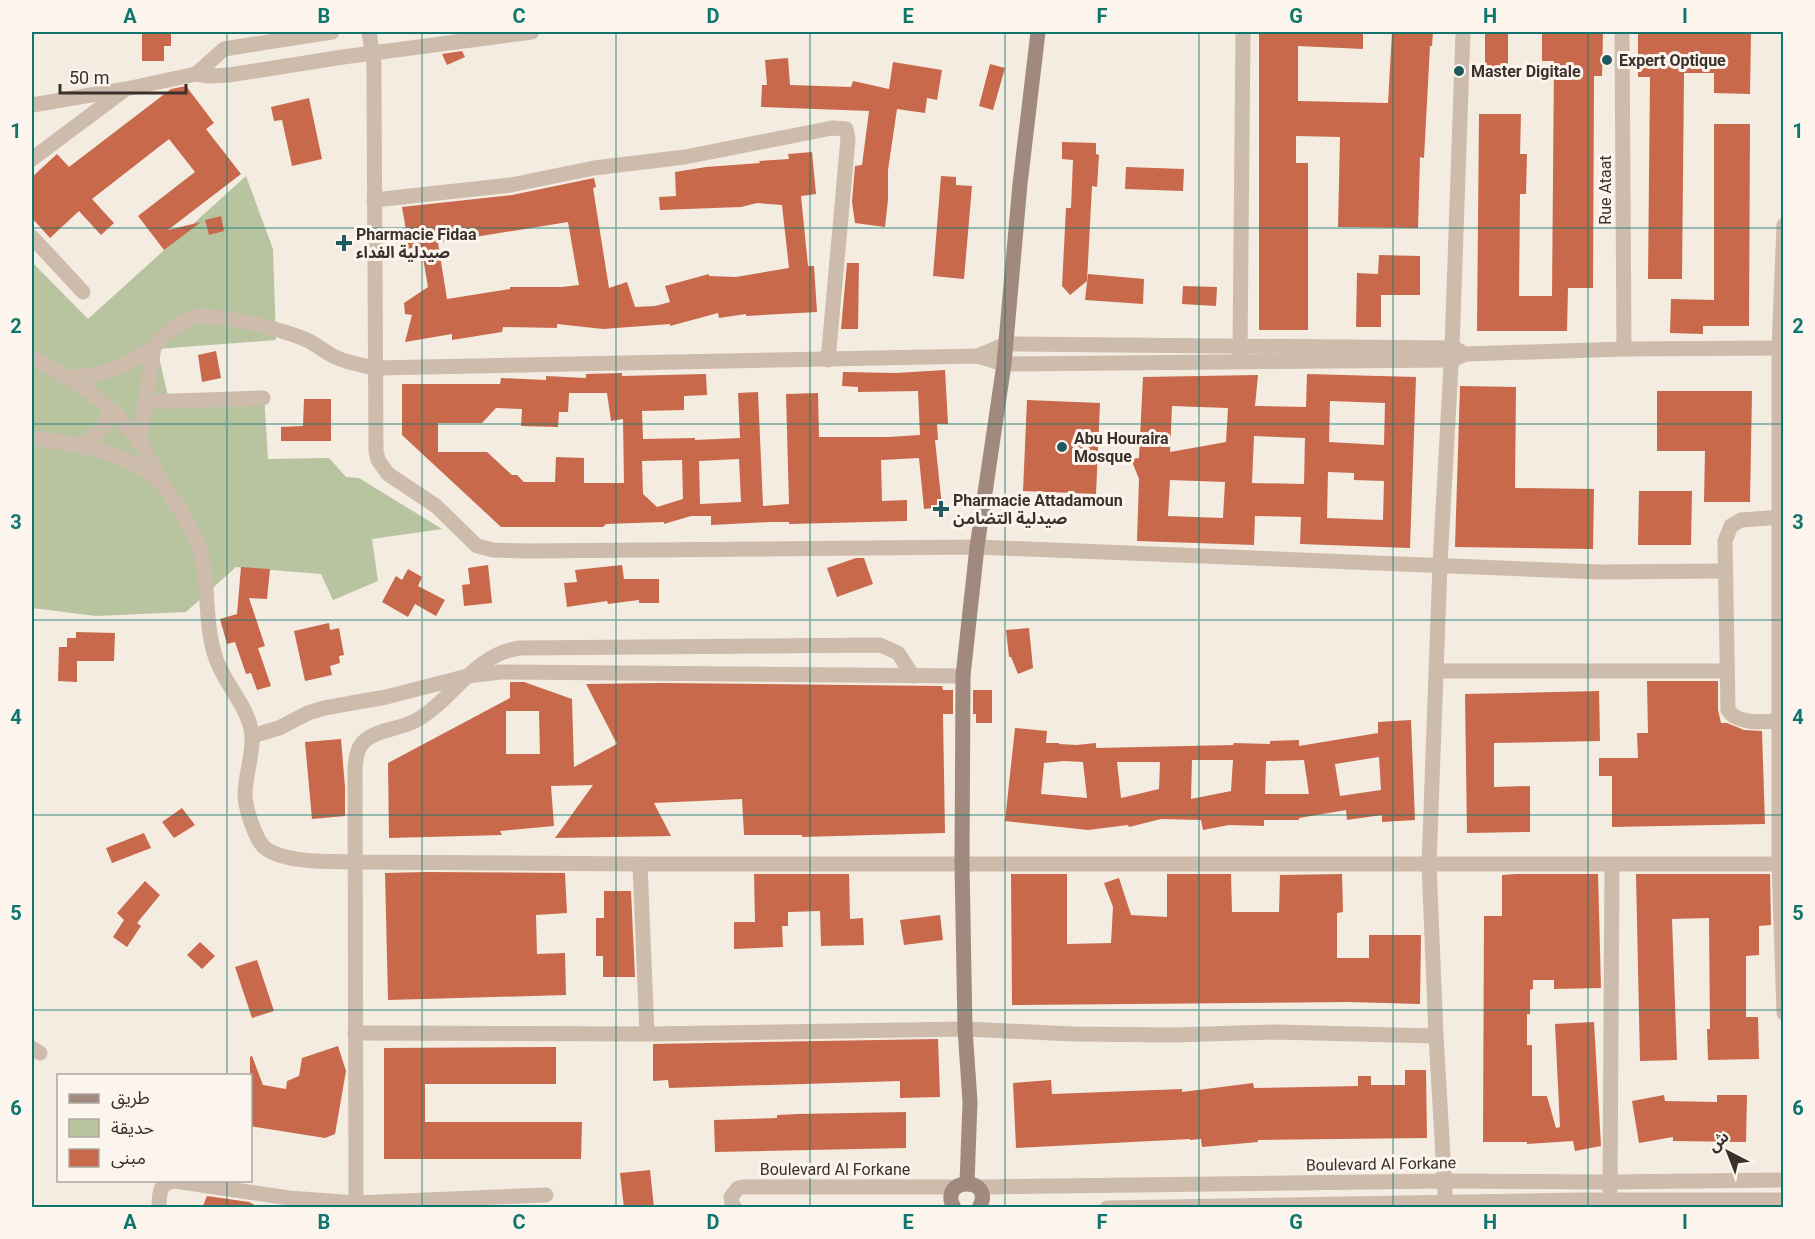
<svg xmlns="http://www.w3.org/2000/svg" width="1815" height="1239" font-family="Roboto,'Noto Sans Arabic',sans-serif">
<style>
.green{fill:#b8c4a0}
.building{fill:#c8694b;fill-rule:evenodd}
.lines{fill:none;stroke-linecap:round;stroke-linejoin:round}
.street{stroke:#cdbbac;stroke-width:15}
.secondary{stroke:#a18a7d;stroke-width:15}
.grid{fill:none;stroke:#0f766e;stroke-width:1.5;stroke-opacity:0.55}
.poi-dot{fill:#1f5a5e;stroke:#fbf5ee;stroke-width:2}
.labels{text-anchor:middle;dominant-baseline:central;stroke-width:6;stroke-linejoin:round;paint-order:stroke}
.poi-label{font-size:16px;font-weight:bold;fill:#3b302b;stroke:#fbf5ee;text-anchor:start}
.street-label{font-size:16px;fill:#3b302b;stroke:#fbf5ee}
.neatline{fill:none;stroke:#0f766e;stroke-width:2}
.grid-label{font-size:20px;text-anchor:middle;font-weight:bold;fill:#0f766e}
</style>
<rect width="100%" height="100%" fill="#f4ebe1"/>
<!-- green -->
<path class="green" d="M246 176 273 249 276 340 157 349 168 396 264 395 268 459 329 458 346 477 359 478 442 529 372 539 378 581 333 600 321 574 236 567 186 612 96 616 32 608V262L88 319Z"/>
<!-- building -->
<g class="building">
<path d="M142 32H171V46H164V61H142Z"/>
<path d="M1259 32H1363V49L1298 46V101L1388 103 1392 32H1433L1432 46H1430L1424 158 1420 157 1418 228 1338 227 1340 137 1296 136V163H1308V330H1259Z"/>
<rect x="1485" y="32" width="23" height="44"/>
<path d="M1542 32H1603L1602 76H1594L1593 288H1568L1567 331H1477L1479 114H1521L1520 154H1527L1526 194H1520L1519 296H1552L1554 61H1542Z"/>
<path d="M1638 32H1751L1750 94 1714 93V73H1684L1682 279H1648L1650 77H1638Z"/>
<path d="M462 51 465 57 447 65 442 54Z"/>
<path d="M788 58 790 85 851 87 853 81 889 89 893 62 942 70 937 100 927 98 925 113 897 109 888 170V200L885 227 855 223 852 202 855 166 862 165 869 111 761 107 762 85H767L765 60Z"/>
<path d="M990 64 1005 68 993 110 979 106Z"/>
<path d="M186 86 214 123 206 129 241 174 168 230 201 222 164 250 138 216 195 172 169 139 92 199 114 223 101 235 79 211 50 238 32 218V177L57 154 69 167 171 89Z"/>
<path d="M309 98 322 159 292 166 282 120 274 121 271 107Z"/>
<path d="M1714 124H1750L1749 326H1703V334L1670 333 1671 299 1714 300Z"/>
<path d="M1062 142 1096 143V154L1099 155 1097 187 1092 186 1087 281 1070 295 1062 286 1066 208H1071L1073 160 1062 159Z"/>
<path d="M812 152 816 194 801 196 808 266H814L817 312 746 316V314L719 318 718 313 670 326V324L603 329 557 324V328L503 327 502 332 452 340V334L405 342 412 315 405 314 404 303 428 287 421 246 402 250 400 235 406 230 402 207 512 195 594 178 596 187 593 188 609 288 627 282 635 307 655 306 670 302 665 286 709 274V276L736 277 789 268 782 205 757 203 741 207 660 210 659 197 676 196 675 172 706 167 760 163 759 161 789 159 788 154ZM568 222 579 285 562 287H510V289L447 299 438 243Z"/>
<path d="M1126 167 1184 169 1183 191 1125 189Z"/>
<path d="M941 176 956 177V185L972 186 964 279 933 276Z"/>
<path d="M221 216 224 231 209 235 205 220Z"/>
<path d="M1379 255 1420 256V295H1381V327H1356L1357 273 1378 274Z"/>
<path d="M847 263H859L858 329H841Z"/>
<path d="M1088 274 1144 279 1143 304 1085 300Z"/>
<path d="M1183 286 1217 287 1216 306 1182 304Z"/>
<path d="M216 351 221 378 202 382 198 355Z"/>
<path d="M945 370 948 424H937L938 440H935L942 507 924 509 919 458 881 460 882 501 907 500V521L789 524V522H770L711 525V516H691L664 524V522L606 524 603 527H501L402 435V384H500L501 378 546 380V376L586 378V374L622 373V376L706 374 707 395 684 396V410L642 411 643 439 695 438V440L740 438 738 393 758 392 763 506 789 504 786 394 818 393 819 437H889L920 435 918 391 858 392V387L842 386 843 372 896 373ZM569 393H607L611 421 623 419 624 483H584V458L556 457 555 482H524L517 475H512L487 452H438V423H482L496 408 522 409 521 426 558 427 559 412H568ZM739 459 741 502 700 504 699 461ZM682 460 683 499 657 507 643 494 642 461Z"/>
<path d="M1307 374 1416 377 1410 548 1300 544 1301 517 1255 516 1254 545 1137 541 1139 479 1131 459 1139 458 1143 377 1258 375 1255 406 1306 407ZM1330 401 1385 403 1384 445 1329 442ZM1172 406 1228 408 1226 442 1170 452ZM1254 436 1305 438 1304 484 1252 483ZM1328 472 1354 473V480L1384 481 1383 520 1327 518ZM1170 480 1225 482 1223 518 1168 516Z"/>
<path d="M1460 386 1516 387 1515 488 1594 489 1593 549 1455 547Z"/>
<path d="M1657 391H1752L1750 502H1704L1705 451H1657Z"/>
<path d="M304 399H331V441H281V427L303 426Z"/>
<path d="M1027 400 1100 403 1096 494 1023 491Z"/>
<path d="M1639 491H1692L1691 545H1638Z"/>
<path d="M856 558H864L873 584 837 597 827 568Z"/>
<path d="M488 565 492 603 464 606 462 585 470 584 468 568Z"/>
<path d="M622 565 624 579H659V603H639V600L608 604 607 601 567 607 564 583 577 582 575 570Z"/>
<path d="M241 567 270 569 267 599 249 598 265 646 258 648 271 686 257 690 251 673 246 674 235 642 227 644 220 619 237 614Z"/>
<path d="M408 569 422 577 418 586 445 600 436 616 415 604 408 617 382 602 396 576 402 580Z"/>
<path d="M329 623 330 630 339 628 344 655 339 656 340 663 330 666 332 675 305 681 294 631Z"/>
<path d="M1029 628 1033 668 1018 674 1011 657H1009L1006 630Z"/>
<path d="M76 632 115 633 114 661H77V682L58 681 59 647H67V638H76Z"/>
<path d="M1647 681H1718V710L1721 723H1727L1744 730 1762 731 1765 824 1612 827V776H1599V758H1638L1637 733H1648Z"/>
<path d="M510 682H524L572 699 574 767 617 744 586 684 661 683 942 686 943 690H953V714H943L945 833 802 837V835H744L742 799 654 803 671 836 555 838 593 785 551 786 554 826 500 831 502 835 389 838 388 763 510 698ZM506 711H539L540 754H506Z"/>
<path d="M973 690H992V723H976V714H973Z"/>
<path d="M1599 691 1600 741 1494 743V787L1530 786V832L1467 833 1465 694Z"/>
<path d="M1411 720 1415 820 1382 822V815L1347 820 1346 810 1299 818V820H1264V826L1229 825 1203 830 1201 820 1161 819 1129 827 1128 825 1088 830 1005 821 1015 728 1047 731 1046 743H1059V744L1076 745 1096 743V748L1233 745 1234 743 1270 744V741L1299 740V746L1378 733V722ZM1379 757 1381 790 1340 796 1335 764ZM1192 760H1233L1231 791 1191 799ZM1304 760 1309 794H1265L1266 761ZM1064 761 1083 762 1087 798 1041 794 1044 763ZM1117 762H1160L1159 789 1121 798Z"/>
<path d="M341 739 345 787V816L312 819 305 742Z"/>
<path d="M182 808 195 825 174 838 162 822Z"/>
<path d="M144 833 151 848 112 863 106 848Z"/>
<path d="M426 872 565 873 567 913 536 915 537 954 565 953 566 995 388 1000 385 873Z"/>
<path d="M754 874H849L850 919 863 918 864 945 821 946 820 911 788 912V926H782L783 947 734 949V922H755Z"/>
<path d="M1011 874H1067V944L1111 943 1113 907 1104 883 1119 878 1131 915 1167 917V874H1231L1232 912H1279L1280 875 1342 874 1343 912 1337 913V958H1369V935H1421L1420 1004 1348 1002 1012 1005Z"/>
<path d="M1516 874H1598L1601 988 1554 989V980H1533V989L1530 990V1014H1527V1045H1532V1096H1547L1556 1128 1560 1127 1555 1024 1594 1022 1601 1146 1575 1151 1573 1141 1527 1144V1142H1483L1484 916H1502V875Z"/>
<path d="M1636 874H1770L1771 925 1759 926V955L1746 956V1017H1758L1759 1059 1708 1060 1707 1029H1710L1709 918 1672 919 1677 1060 1640 1061Z"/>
<path d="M145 881 160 895 137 923 141 926 127 947 113 937 124 920 117 913Z"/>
<path d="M604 891H631L635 977H603V956H596V918H604Z"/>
<path d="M940 915 943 940 904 945 900 920Z"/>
<path d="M200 942 215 956 202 969 187 955Z"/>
<path d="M257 960 274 1011 252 1018 235 967Z"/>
<path d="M938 1039 940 1097 900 1098V1081L669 1088 668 1080 653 1081V1044Z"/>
<path d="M338 1046 346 1071 335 1134 325 1138 250 1126V1057L252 1056 263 1085 286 1089 287 1081 299 1076 302 1058Z"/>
<path d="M556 1047V1084H425V1122H582L581 1159H384V1048Z"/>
<path d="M1405 1070H1426L1427 1138 1258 1140V1142L1202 1147 1201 1139 1190 1140V1139L1016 1148 1013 1083 1051 1080 1052 1094 1182 1089V1092L1253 1083 1254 1088 1358 1086V1076H1371V1085H1405Z"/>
<path d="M1664 1095 1665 1101 1717 1102V1095H1747L1746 1142 1673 1141V1137L1639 1143 1632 1101Z"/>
<path d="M906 1112V1148L715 1152 714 1120 777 1118V1115L798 1114Z"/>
<path d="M650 1170 654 1208H624L620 1173Z"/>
<path d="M207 1196 249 1202 260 1208H202Z"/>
</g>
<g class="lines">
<!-- street -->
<g class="street">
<path d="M369 32 374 64V89L376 451 378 460 388 474 436 506 477 546 493 550 528 551 977 547 1601 572 1725 571"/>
<path d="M1622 32 1624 349"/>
<path d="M196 74 224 49 332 32"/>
<path d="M32 105 126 89 196 74 209 76 229 75 343 57 532 32"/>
<path d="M32 159 123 91"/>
<path d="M374 200 511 185 594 168 685 157 832 128 846 129 848 139 828 360"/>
<path d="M1784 225 1779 348V864L1784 1013"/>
<path d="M32 237 83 292"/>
<path d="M1240 352 1243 32"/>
<path d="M978 356 1006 344 1452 348 1460 351"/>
<path d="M32 357C75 381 107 399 138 440 147 452 153 467 161 481"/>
<path d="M70 378C108 374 123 367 154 347"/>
<path d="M146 402 263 398"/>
<path d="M32 438C69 443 122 451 152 475 166 486 176 503 185 518 194 534 202 550 204 569 208 599 206 629 216 659 225 685 250 708 252 736 253 756 245 776 245 795 245 804 248 813 251 822 254 829 257 840 263 846 281 864 332 861 356 862L640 864H1784"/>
<path d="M139 442 154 347C163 336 176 324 190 318 211 310 286 331 307 340 317 345 325 352 335 357 348 363 361 365 375 368L978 356 1004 364 1451 360 1466 354 1624 349 1784 348"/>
<path d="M83 447 102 428 112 410"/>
<path d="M1784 517 1741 520 1731 526 1725 541 1728 710C1738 726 1766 721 1784 721"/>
<path d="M1437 671H1726"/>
<path d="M252 736 279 728 308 713 324 708 386 697 468 676 500 672 963 676"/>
<path d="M640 864 647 1034"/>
<path d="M355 1033 647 1034 965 1029 1073 1034 1173 1035 1275 1032 1436 1036"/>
<path d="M32 1048 40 1053"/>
<path d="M978 1187 1445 1181 1610 1182 1784 1180"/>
<path d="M1610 1191 1612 865"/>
<path d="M159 1208C159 1194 159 1182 175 1181L289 1198 356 1203 546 1195"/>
<path d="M356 1208 355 768C356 757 357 746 367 739 380 729 400 729 415 721 452 701 474 654 520 648L880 645 898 653 913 676"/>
<path d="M735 1208 732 1204 731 1197 738 1188 743 1187H956"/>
<path d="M1107 1208 1582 1200H1784"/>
<path d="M1446 1208 1436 1036 1429 864 1440 564 1452 348 1463 32"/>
</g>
<!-- secondary -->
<g class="secondary">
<path d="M967 1183 970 1102 965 1029 962 864 963 676 977 547 1004 364 1020 184 1038 32"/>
<path d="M954 1208C937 1176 997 1176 979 1208"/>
</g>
</g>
<!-- grid -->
<path class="grid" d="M227 32V1076M422 32V1208M616 32V1208M810 32V1208M1005 32V1208M1199 32V1208M1393 32V1208M1588 32V1208M32 228H1784M32 424H1784M32 620H1784M32 815H1784M32 1010H1784M227 1180V1208"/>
<!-- markers -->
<g class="poi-dot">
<circle cx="1607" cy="60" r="6"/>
<circle cx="1459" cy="71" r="6"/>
<path d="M341 234h6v6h6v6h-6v6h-6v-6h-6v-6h6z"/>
<circle cx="1062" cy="447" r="6"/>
<path d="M938 500h6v6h6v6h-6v6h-6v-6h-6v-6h6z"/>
</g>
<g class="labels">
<!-- poi labels -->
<g class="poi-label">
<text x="1619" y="60">Expert Optique</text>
<text x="1471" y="71">Master Digitale</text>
<text x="356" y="234">Pharmacie Fidaa<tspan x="356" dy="18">صيدلية الفداء</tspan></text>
<text x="1074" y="438">Abu Houraira<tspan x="1074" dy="18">Mosque</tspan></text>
<text x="953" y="500">Pharmacie Attadamoun<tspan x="953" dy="18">صيدلية التضامن</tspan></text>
</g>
<!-- street labels -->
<g class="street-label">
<text transform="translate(1605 190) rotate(-90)">Rue Ataat</text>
<text transform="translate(1381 1164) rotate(-1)">Boulevard Al Forkane</text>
<text x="835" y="1169">Boulevard Al Forkane</text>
</g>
</g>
<!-- border -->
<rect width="1815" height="1239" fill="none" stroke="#fbf5ee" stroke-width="66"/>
<!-- legend -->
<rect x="57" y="1074" width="195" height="108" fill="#fbf5ee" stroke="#aea6a0" stroke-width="1.5"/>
<rect x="69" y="1094" width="30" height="9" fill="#a18a7d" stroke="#aea6a0" stroke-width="1.5"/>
<text x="111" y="1104" font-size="18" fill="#3b302b">طريق</text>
<rect x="69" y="1119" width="30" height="18" fill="#b8c4a0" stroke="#aea6a0" stroke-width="1.5"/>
<text x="111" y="1134" font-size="18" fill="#3b302b">حديقة</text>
<rect x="69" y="1149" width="30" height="18" fill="#c8694b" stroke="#aea6a0" stroke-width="1.5"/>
<text x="111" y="1164" font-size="18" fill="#3b302b">مبنى</text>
<!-- north arrow -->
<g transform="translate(1728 1152) rotate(318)" stroke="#fbf5ee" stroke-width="4.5" paint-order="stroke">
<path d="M0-4.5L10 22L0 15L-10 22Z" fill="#3b302b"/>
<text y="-9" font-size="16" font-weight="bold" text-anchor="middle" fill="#3b302b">ش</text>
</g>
<!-- scale -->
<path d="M60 84v9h126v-9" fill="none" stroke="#3b302b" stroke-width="3"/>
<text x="69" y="84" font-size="18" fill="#3b302b" stroke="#fbf5ee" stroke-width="4.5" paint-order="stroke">50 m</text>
<rect x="33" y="33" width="1749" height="1173" class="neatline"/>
<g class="grid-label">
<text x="130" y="23">A</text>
<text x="324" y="23">B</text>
<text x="519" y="23">C</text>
<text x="713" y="23">D</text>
<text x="908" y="23">E</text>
<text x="1102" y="23">F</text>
<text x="1296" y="23">G</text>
<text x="1490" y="23">H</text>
<text x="1685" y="23">I</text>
<text x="16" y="138">1</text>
<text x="1798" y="138">1</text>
<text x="16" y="333">2</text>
<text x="1798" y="333">2</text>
<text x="16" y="529">3</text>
<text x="1798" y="529">3</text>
<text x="16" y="724">4</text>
<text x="1798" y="724">4</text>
<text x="16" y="920">5</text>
<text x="1798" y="920">5</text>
<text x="16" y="1115">6</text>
<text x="1798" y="1115">6</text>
<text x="130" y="1229">A</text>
<text x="324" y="1229">B</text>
<text x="519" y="1229">C</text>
<text x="713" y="1229">D</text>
<text x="908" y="1229">E</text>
<text x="1102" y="1229">F</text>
<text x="1296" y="1229">G</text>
<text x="1490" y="1229">H</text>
<text x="1685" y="1229">I</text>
</g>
</svg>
